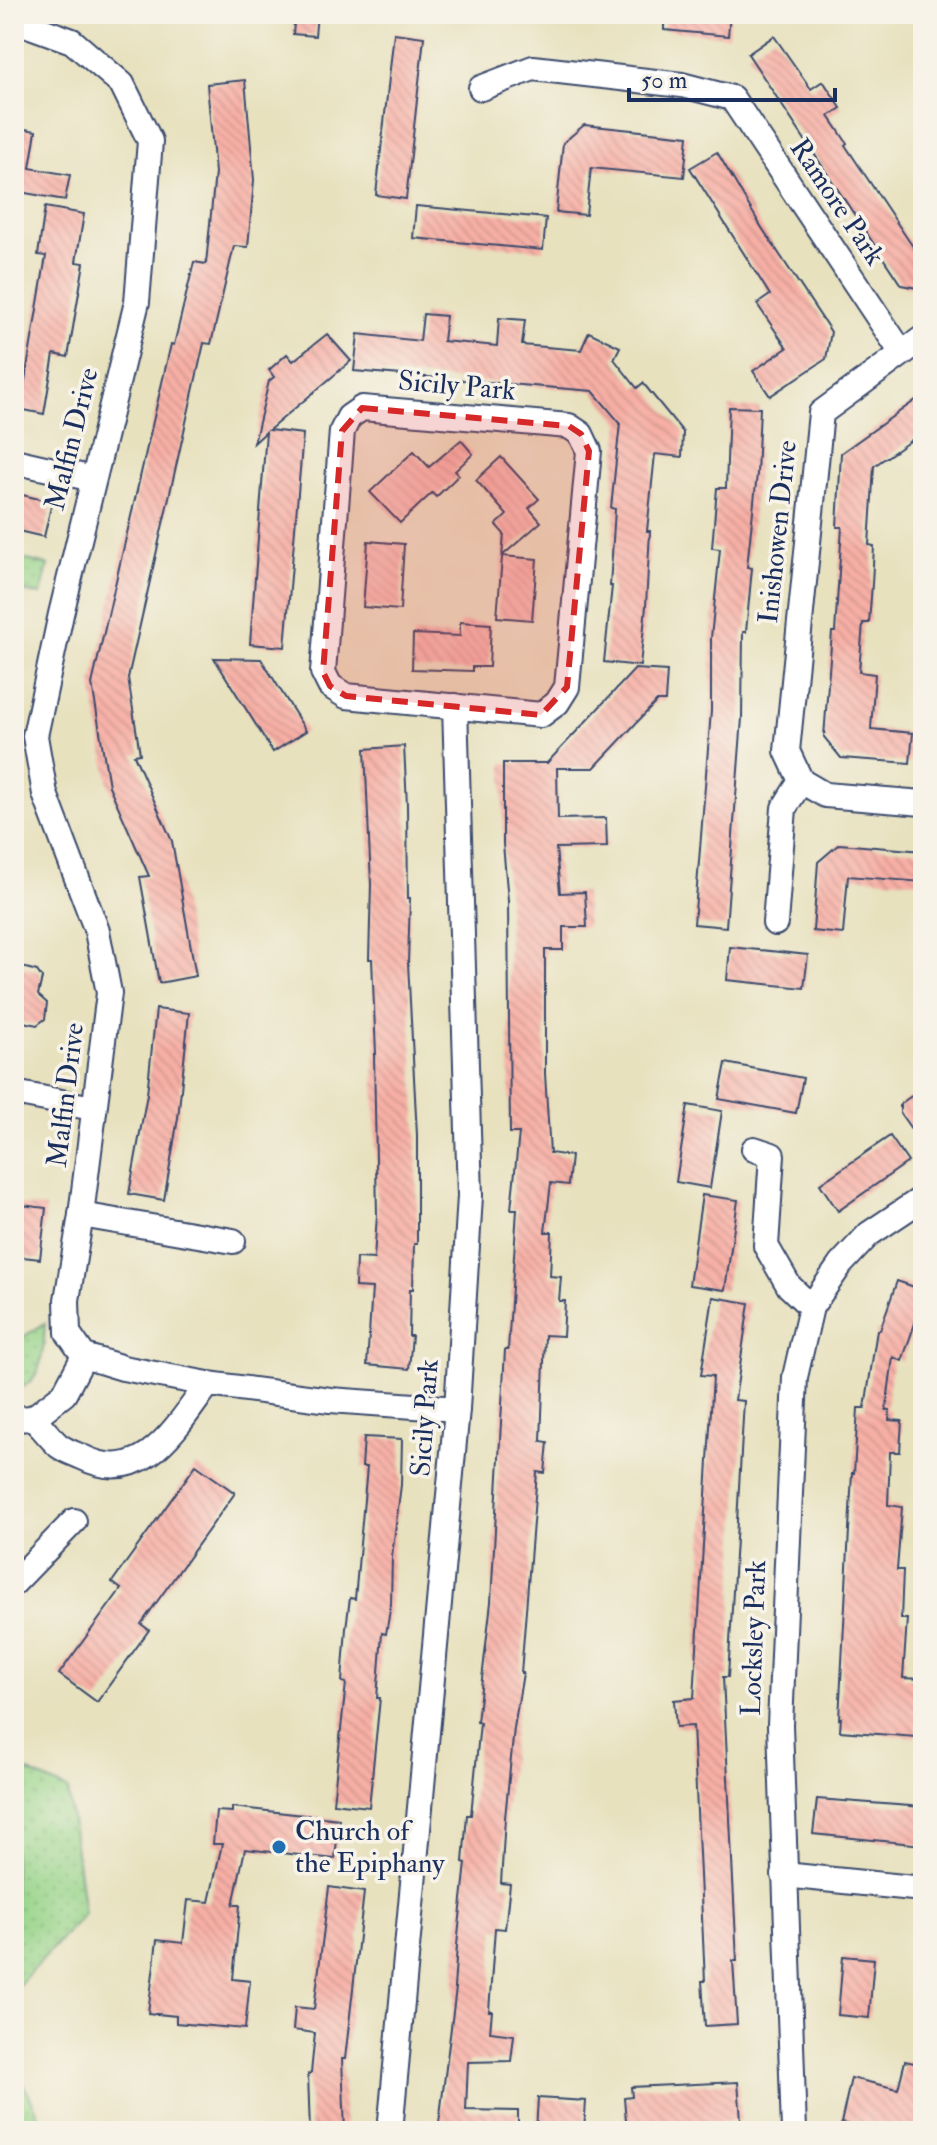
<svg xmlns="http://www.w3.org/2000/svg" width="937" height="2145" font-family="'IM FELL Double Pica',serif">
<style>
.grass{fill:url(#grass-dots);stroke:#598274;stroke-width:2}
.building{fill:url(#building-back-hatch)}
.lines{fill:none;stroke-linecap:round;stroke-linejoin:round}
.street-casing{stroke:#3a4a6c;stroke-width:28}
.street{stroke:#fff;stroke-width:24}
.marked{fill:#d62828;fill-opacity:0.2;stroke:#d62828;stroke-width:6;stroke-dasharray:16 10;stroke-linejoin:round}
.poi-dot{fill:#1f6fb2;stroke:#f7f3e8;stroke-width:3}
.labels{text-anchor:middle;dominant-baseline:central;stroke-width:7;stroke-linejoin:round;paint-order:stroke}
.street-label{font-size:28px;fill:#1b2f5e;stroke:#f7f3e8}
.poi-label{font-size:28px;fill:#1b2f5e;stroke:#f7f3e8;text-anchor:start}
</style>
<defs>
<pattern id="grass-dots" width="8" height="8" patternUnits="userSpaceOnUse" patternTransform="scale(2)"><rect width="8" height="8" fill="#97d489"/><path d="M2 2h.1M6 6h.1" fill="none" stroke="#82b679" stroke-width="1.8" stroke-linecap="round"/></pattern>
<pattern id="building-back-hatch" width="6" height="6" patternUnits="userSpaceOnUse" patternTransform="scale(2)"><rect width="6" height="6" fill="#f7afa5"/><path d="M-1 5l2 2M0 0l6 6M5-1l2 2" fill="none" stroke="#d39790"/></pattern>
</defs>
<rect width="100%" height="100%" fill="#f7f3e8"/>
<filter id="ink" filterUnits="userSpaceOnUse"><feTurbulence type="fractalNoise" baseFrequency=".0125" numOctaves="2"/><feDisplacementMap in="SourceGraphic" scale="16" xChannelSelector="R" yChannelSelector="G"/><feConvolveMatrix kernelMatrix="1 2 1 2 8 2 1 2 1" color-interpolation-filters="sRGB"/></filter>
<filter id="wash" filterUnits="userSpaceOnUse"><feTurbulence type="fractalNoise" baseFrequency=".006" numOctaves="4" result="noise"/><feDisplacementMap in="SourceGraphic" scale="32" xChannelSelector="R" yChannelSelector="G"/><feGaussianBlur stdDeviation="1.8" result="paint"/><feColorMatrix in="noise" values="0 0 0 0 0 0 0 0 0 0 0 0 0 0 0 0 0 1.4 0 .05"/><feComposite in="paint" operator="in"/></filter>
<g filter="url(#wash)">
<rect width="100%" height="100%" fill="#e7e1be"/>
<!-- grass -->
<g class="grass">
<path d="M14 557 48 565 41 595 14 589Z"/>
<path d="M45 1323C43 1348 45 1383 14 1390V1343Z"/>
<path d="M14 1765 68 1790 84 1914 14 1990Z"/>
<path d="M14 2065 47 2131H14Z"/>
</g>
<g id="blocks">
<!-- building -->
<g class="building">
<path d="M295 14H317L315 36 293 34Z"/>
<path d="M664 14H730L728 36 664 30Z"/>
<path d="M394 33 424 37 406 199 376 195Z"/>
<path d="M774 36 811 89 823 81 841 108 829 116 847 143 845 145 907 238 918 254 923 256V289L901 285 748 54Z"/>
<path d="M245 80 254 180 248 247 234 246 211 344 204 343 128 678 140 754 134 755 172 841 196 976 159 983 140 877 149 876 109 786 92 684 171 344 174 345 194 262 206 264 215 173 207 84Z"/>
<path d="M584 125 688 136 684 177 591 168 586 215 556 212 563 143Z"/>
<path d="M14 127 36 131 30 168 70 175 65 200 14 191Z"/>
<path d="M717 152 762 228 831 332 826 359 770 396 753 371 787 348 757 304 770 295 690 168Z"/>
<path d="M416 206 546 218 543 250 413 238Z"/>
<path d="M45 207 84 214 76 262 84 263 68 357 54 354 44 414 14 408V385L24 386 46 256 38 255Z"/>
<path d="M423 314 446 316 443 341 497 346 499 318 525 320 522 345 581 350 589 332 620 347 614 359 637 388 643 383 683 432 682 457 655 454 647 531H650L646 606 640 666 604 662 612 586H610L615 509 611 508 620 423 593 391 354 371 358 334 420 341Z"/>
<path d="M327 334 351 361 269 430 303 434 285 647 250 644 266 432 254 443 269 381 274 377 269 370 287 354 293 361Z"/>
<path d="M923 395V432L874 466 869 545 874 546 872 584 869 623H863L859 672 875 674 871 729 913 733 910 763 841 758 824 737 832 632H835L842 527H837L841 453Z"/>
<path d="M729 407 760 408 757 474 747 567 752 568 746 632H743L742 718 726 927 694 924 711 711V638L720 549 712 548 717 488H726Z"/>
<path d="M461 440 473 454 455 471 459 475 436 497 432 493 400 523 370 492 414 451 429 467Z"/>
<path d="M501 457 539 499 529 508 541 522 502 556 537 559 532 620 497 617 504 534 496 525 507 515 476 480Z"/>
<path d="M14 493 52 502 44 537 14 530Z"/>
<path d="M368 541 404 544 400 610 363 607Z"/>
<path d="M460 622 491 624 489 667H472V671L412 669 413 634 460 636Z"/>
<path d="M214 658 261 659 306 731 273 752Z"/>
<path d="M635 669 667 671 665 701H657L594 768H557L558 819 606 818 607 847 556 848 560 893 585 892 587 927H563V950H545V1074L550 1153 571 1156 568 1185 551 1183 545 1232H552L550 1276 561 1277 559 1301H565L563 1336 545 1335 541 1441 548 1442 545 1473 537 1472 521 1673H523L514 1728 505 1818 501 1883 510 1884 505 1929 495 1928 489 2011H492L490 2032 514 2035 511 2061 468 2062 466 2110 518 2111V2131H438L456 1988H454L457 1945 466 1863 463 1862 467 1815H471L480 1723 477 1722 491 1602 505 1350H508L517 1209H511L519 1133H510L508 901 503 844V763H547Z"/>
<path d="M404 746 407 805 408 898H410L408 963 417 1135V1244H414L413 1289H410L409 1336H412L409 1369 367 1365 372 1288 355 1287 356 1258 374 1259 377 1215 374 1054H376L372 959H369L371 884 365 749Z"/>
<path d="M839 844 923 851V882L848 876 843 934 813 931 818 862Z"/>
<path d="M730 947 808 955 804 988 727 980Z"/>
<path d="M14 965 37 971 42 978 38 995 47 1003 45 1019 37 1025 14 1020Z"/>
<path d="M156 1009 189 1013 178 1118 164 1200 129 1194 147 1094Z"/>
<path d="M726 1063 803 1078 796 1113 719 1099Z"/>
<path d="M923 1088V1146L900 1113V1104Z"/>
<path d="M688 1105 722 1111 710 1188 676 1182Z"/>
<path d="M890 1136 908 1162 838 1211 820 1184Z"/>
<path d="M702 1195 738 1200 725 1290 689 1285Z"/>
<path d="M14 1204 46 1208 40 1259 14 1256Z"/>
<path d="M897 1281 923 1290V1300L902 1361 893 1357 886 1410H890L889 1420 902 1421 900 1452H890L888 1505 902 1507 897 1570H903L901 1619H907L903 1678 922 1679 916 1737 840 1731 841 1718 839 1719 852 1473H854L858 1408H865L877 1330H880Z"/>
<path d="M713 1297 749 1303 735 1400 744 1401 728 1677H723L737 1961H733L737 2024 705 2026 702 1981H705L693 1726 676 1727 674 1700 694 1698 713 1376 701 1375Z"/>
<path d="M364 1437 402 1439 401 1485 392 1556 391 1604 386 1634 382 1633 377 1698H380L369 1807 333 1803 346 1683 342 1682 346 1628 350 1598 355 1599 367 1467H362Z"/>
<path d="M196 1465 235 1493 141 1624 149 1630 97 1702 59 1674 121 1589 112 1582Z"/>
<path d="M817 1799 923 1807V1845L813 1834Z"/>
<path d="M232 1807 339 1819 335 1859 245 1849 233 1905H240L233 1979 250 1981 245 2029 176 2023V2016L148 2013 157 1940 183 1943 188 1900 209 1902 222 1844H213L216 1811 232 1812Z"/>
<path d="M329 1887 364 1892 345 2059H342L345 2131H310L308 2074 311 2073 315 2033 293 2030 295 2007 314 2009Z"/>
<path d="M843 1956 874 1959 869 2018 838 2015Z"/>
<path d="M905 2061 923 2065V2131H875L841 2123 851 2078 898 2089Z"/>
<path d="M738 2082 741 2120 627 2131 624 2098 632 2097 631 2087Z"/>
<path d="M538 2098 586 2101 584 2131H536Z"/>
</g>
</g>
</g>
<g filter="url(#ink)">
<use href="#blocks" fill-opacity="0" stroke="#3a4a6c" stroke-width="2"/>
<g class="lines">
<!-- street casing -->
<g class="street-casing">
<g id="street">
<path d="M14 20 72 41 122 84 150 141 137 302 61 614 35 736 45 794 97 931 109 993 81 1215 67 1300 68 1333 84 1356 123 1368 208 1384 330 1400 457 1409"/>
<path d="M481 88 533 68 682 85 732 98 902 353"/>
<path d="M923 338 821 413 787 751 801 781 825 795 923 803"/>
<path d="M362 408 569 426 581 434 589 451 567 687 557 703 541 715 346 696 330 686 323 672 342 431 349 417Z"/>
<path d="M14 461 93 479"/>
<path d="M775 923 784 808 801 781"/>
<path d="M14 1093 93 1108"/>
<path d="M754 1149 772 1155 766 1246 789 1286 811 1307"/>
<path d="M81 1215 233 1241"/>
<path d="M33 1418C42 1427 50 1438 59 1446 66 1451 75 1454 82 1457 143 1488 176 1427 208 1384"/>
<path d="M14 1419 33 1418 64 1394 84 1356"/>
<path d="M14 1583 74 1521"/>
<path d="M784 1875 923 1889"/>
<path d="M390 2131 457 1409 470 1196 455 706"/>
<path d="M794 2131 780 1725 795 1377 811 1307 841 1264 869 1234 923 1198"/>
</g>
</g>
<!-- street -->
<use href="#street" class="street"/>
</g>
</g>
<!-- marked area -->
<path class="marked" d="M362 408 569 426 581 434 589 451 567 687 541 715 346 696 330 686 323 672 342 431Z"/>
<!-- markers -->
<circle class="poi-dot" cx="279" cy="1847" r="8"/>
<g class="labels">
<!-- street labels -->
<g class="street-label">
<text transform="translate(837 202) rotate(56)">Ramore Park</text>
<text transform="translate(457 386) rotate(5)">Sicily Park</text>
<text transform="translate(72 439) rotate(-76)">Malfin Drive</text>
<text transform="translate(778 532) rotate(-84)">Inishowen Drive</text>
<text transform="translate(66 1095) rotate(-83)">Malfin Drive</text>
<text transform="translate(425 1418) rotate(-86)">Sicily Park</text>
<text transform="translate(754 1638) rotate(-88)">Locksley Park</text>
</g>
<!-- poi labels -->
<g class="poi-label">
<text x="295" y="1831">Church of<tspan x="295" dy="32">the Epiphany</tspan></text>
</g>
</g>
<!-- margin -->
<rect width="937" height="2145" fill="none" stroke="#f7f3e8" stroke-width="48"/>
<!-- scale -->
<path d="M629 88v12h206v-12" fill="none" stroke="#1b2f5e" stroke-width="4"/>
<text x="641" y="88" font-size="24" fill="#1b2f5e" stroke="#f7f3e8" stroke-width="6" paint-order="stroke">50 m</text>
</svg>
